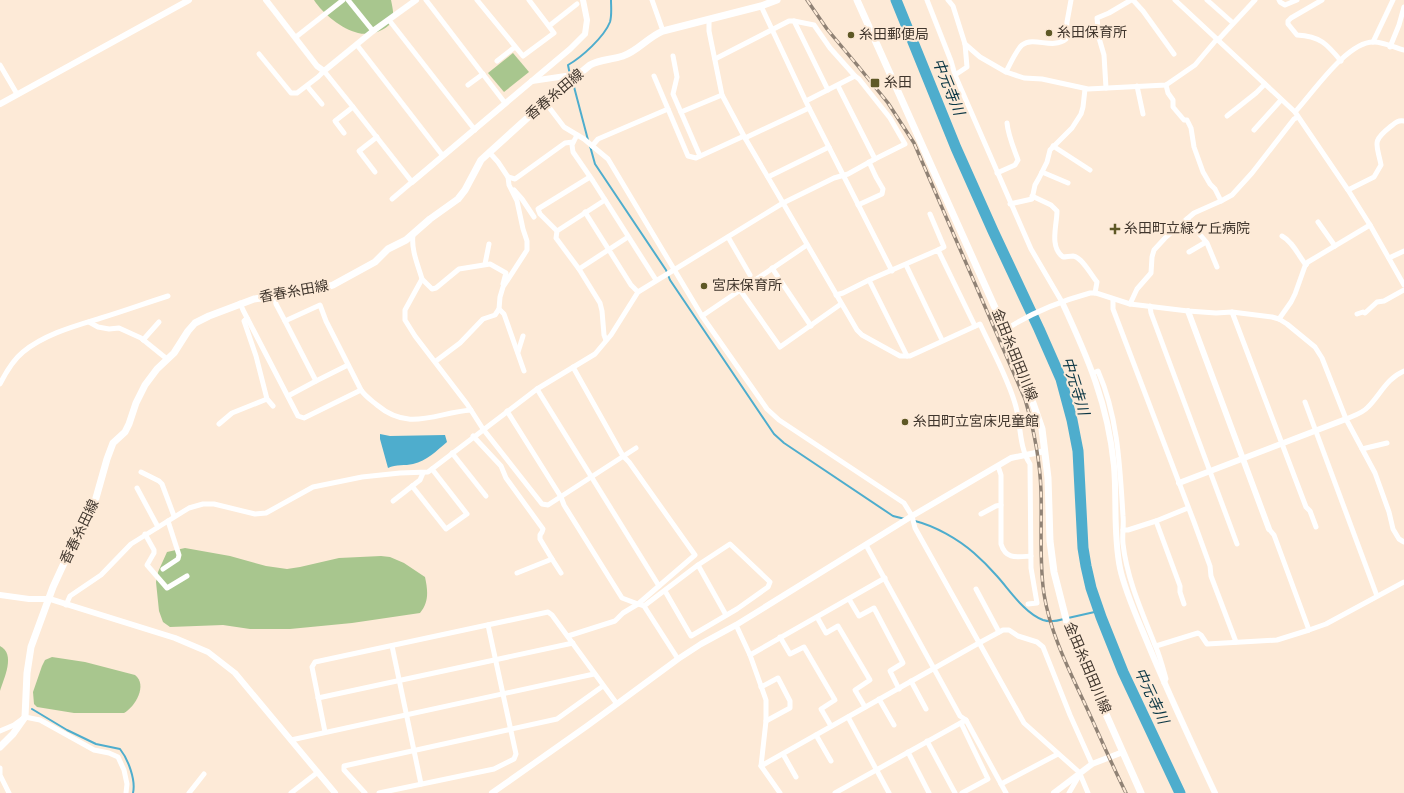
<svg xmlns="http://www.w3.org/2000/svg" width="1404" height="793" font-family="'Alegreya Sans','Noto Sans JP',sans-serif">
<style>
.green{fill:#a8c68e}
.water{fill:#4eadcd}
.lines{fill:none;stroke-linecap:round;stroke-linejoin:round}
.stream{stroke:#4eadcd;stroke-width:2}
.river{stroke:#4eadcd;stroke-width:11}
.minor{stroke:#fff;stroke-width:5}
.tertiary{stroke:#fff;stroke-width:6}
.secondary{stroke:#fff;stroke-width:7}
.rail-casing{stroke:#908275;stroke-width:3.5}
.rail{stroke:#fdead7;stroke-width:2;stroke-dasharray:6;stroke-linecap:butt}
.poi-dot{fill:#5e5825;stroke:#fdead7;stroke-width:1.5}
.labels{text-anchor:middle;dominant-baseline:central;stroke-width:4;stroke-linejoin:round;paint-order:stroke}
.poi-label{font-size:14px;fill:#40362d;stroke:#fdead7;text-anchor:start}
.street-label{font-size:14px;fill:#40362d;stroke:#fdead7}
.water-label{font-size:15px;font-style:italic;fill:#0a3644;stroke:#fdead7}
</style>
<rect width="100%" height="100%" fill="#fdead7"/>
<!-- green -->
<g class="green">
<path d="M314 0H391C392 5 394 13 393 19 388 31 370 36 358 33 342 29 323 14 314 0Z"/>
<path d="M513 53 529 72 504 92 488 73Z"/>
<path d="M185 548 230 556 266 566 287 569 300 567 339 558 381 556 390 557 404 563 425 577C428 591 429 602 420 613L352 623 290 629H250L223 625 170 627 163 622 159 611 156 582 158 572 167 552Z"/>
<path d="M0 646C16 654 4 678 0 691Z"/>
<path d="M52 657 85 662 135 675C148 685 135 707 124 713H74L37 707 34 704 33 692 42 666 45 660Z"/>
</g>
<!-- water -->
<path class="water" d="M380 434 390 436 445 435 447 442C436 451 427 461 413 464 405 466 396 464 388 468L380 439Z"/>
<g class="lines">
<!-- stream -->
<g class="stream">
<path d="M570 75 568 65C582 57 604 37 610 22 612 15 611 7 611 0"/>
<path d="M573 83 588 140"/>
<path d="M590 146 595 164 666 270 670 280 774 434 784 443 893 516 905 519"/>
<path d="M915 521C935 526 958 539 974 553 982 560 989 567 996 575 1009 589 1024 613 1043 620 1049 622 1057 621 1064 619"/>
<path d="M1068 618 1099 611"/>
<path d="M32 709 67 730 96 744 120 749C128 759 136 780 133 793"/>
</g>
<!-- river -->
<path class="river" d="M896 0 956 148 993 231 1039 329 1061 379 1072 420 1078 451 1083 548 1086 566 1091 588 1101 617 1123 672 1180 793"/>
<!-- minor -->
<g class="minor">
<path d="M348 0 373 31"/>
<path d="M426 0 505 103"/>
<path d="M477 0 523 56 554 33 529 0"/>
<path d="M652 0 663 31"/>
<path d="M927 0 951 61 955 75"/>
<path d="M948 0 953 6 965 44 967 67 955 75 1031 249 1062 302"/>
<path d="M1133 0 1143 11 1174 54"/>
<path d="M1175 0 1295 112 1348 190 1370 225 1404 285"/>
<path d="M1207 0 1233 23"/>
<path d="M1279 0 1280 2 1285 5 1297 0"/>
<path d="M1322 0 1291 18 1288 21V24L1297 35C1320 36 1327 44 1341 61"/>
<path d="M761 6 809 108 892 271"/>
<path d="M389 20 475 130"/>
<path d="M709 20V31L722 95 745 138 783 203 857 330 862 335 900 356H910L980 324C992 350 1009 380 1016 407 1021 426 1019 447 1030 464L1031 568 1037 603 1028 604"/>
<path d="M794 21 814 25 830 48 855 76"/>
<path d="M549 26 577 4"/>
<path d="M296 37 343 0"/>
<path d="M1218 40 1255 0"/>
<path d="M1373 42 1393 0"/>
<path d="M965 44 980 57 1006 72 1024 78 1042 79 1088 89 1166 85 1195 65 1217 39"/>
<path d="M357 45 443 156"/>
<path d="M1390 47 1399 25 1404 7"/>
<path d="M259 54 291 93H297L318 77 324 71 353 107 412 182 392 199"/>
<path d="M673 56 677 77 673 94 700 156"/>
<path d="M715 59 789 21H794L828 90"/>
<path d="M497 61 515 47"/>
<path d="M0 65 17 94"/>
<path d="M1006 72C1009 66 1017 49 1022 45 1035 36 1052 50 1066 39L1067 22 1071 0"/>
<path d="M654 76 688 156 696 158 744 136"/>
<path d="M468 85 483 74"/>
<path d="M1166 85 1168 93 1173 100V107L1184 120H1187L1191 128 1194 147 1203 172 1210 184 1215 189 1221 201"/>
<path d="M307 86 322 104"/>
<path d="M1137 86 1143 114"/>
<path d="M1106 88 1104 55 1099 38 1097 18 1109 13 1131 0"/>
<path d="M806 101 855 76 859 79 890 118 905 144 875 159"/>
<path d="M545 102 564 127 584 139 608 159 702 316 767 409 779 420 904 503 912 516 915 528 1024 723 1080 773V774L1088 793"/>
<path d="M681 112 722 95"/>
<path d="M1295 112C1312 94 1347 41 1374 42 1384 42 1395 48 1404 50"/>
<path d="M1227 116 1256 93 1265 84"/>
<path d="M1254 130 1281 100"/>
<path d="M344 133 335 121 353 107"/>
<path d="M577 135 572 145 573 152 593 181 656 280"/>
<path d="M745 138 809 108"/>
<path d="M592 146 598 139 668 109"/>
<path d="M1053 146 1090 170"/>
<path d="M375 172 359 151 377 137"/>
<path d="M1042 172 1068 183"/>
<path d="M997 173 1015 165 1018 160C1014 149 1008 135 1007 123"/>
<path d="M508 177 515 179 565 143 573 142"/>
<path d="M768 177 829 147"/>
<path d="M514 190 522 199 534 217"/>
<path d="M1348 190 1374 177 1381 165C1377 144 1371 142 1390 127 1395 123 1398 120 1404 121"/>
<path d="M1032 196 1051 205 1057 211C1057 225 1049 247 1063 257 1066 257 1070 256 1073 256 1082 257 1091 275 1097 282L1095 293"/>
<path d="M605 200 557 231 556 238 579 269 600 303 602 311 604 335 606 340"/>
<path d="M1010 204 1032 199 1035 185 1039 178 1047 162 1050 150 1072 128 1081 114 1083 107 1085 89"/>
<path d="M858 205 882 194 883 189 876 177 869 162"/>
<path d="M585 212 631 285 638 292"/>
<path d="M930 214 944 247 938 250"/>
<path d="M1187 219 1207 243 1217 267"/>
<path d="M1318 222 1335 246"/>
<path d="M557 231 540 214 538 209 590 177"/>
<path d="M413 235C411 250 418 265 422 279L405 310V320L415 336 467 404 483 429 542 504 548 505 636 448"/>
<path d="M1282 236C1293 242 1298 255 1306 265"/>
<path d="M728 237 750 275"/>
<path d="M1189 252 1206 242"/>
<path d="M1389 258 1404 251"/>
<path d="M485 264 489 244"/>
<path d="M906 265 942 340"/>
<path d="M772 268 811 326"/>
<path d="M579 269 628 237"/>
<path d="M422 279 432 289 436 288 459 269 490 264 506 273 503 284"/>
<path d="M869 280 907 356"/>
<path d="M740 290 780 347 841 304"/>
<path d="M274 295 276 304 285 321 320 305 326 321 361 390C365 396 371 400 377 405 409 432 435 413 471 410"/>
<path d="M836 295 843 293 869 280 938 250 975 326"/>
<path d="M1113 300V309L1194 522 1210 566 1211 576 1236 642"/>
<path d="M240 303 243 310 298 416 304 418 361 390"/>
<path d="M1130 304 1137 289 1151 273 1152 257 1154 250 1166 237 1194 213 1221 201 1232 195 1252 173 1294 119 1298 117"/>
<path d="M1150 306 1151 313 1237 544"/>
<path d="M499 309 504 314 524 371"/>
<path d="M1232 312 1306 507 1310 511 1316 527"/>
<path d="M1357 314 1363 312 1365 313 1377 302 1384 301 1404 290"/>
<path d="M702 316 807 245"/>
<path d="M247 318 244 321 256 356 267 399 273 406"/>
<path d="M1279 319 1291 302 1295 294 1305 266 1308 262 1370 225"/>
<path d="M285 321 316 381 348 365"/>
<path d="M89 322 98 327 109 329 119 328 141 338 167 359"/>
<path d="M1005 330C1031 313 1061 301 1090 293H1096L1130 304 1188 311 1216 313 1232 312 1272 317 1279 319 1287 324 1315 347 1322 358 1346 419 1375 473 1389 512 1393 529 1399 539 1404 542"/>
<path d="M143 340 159 322"/>
<path d="M518 352 523 336"/>
<path d="M436 361 460 343 483 319 495 315 499 309 500 297 503 287 527 250V241L523 229 517 201 509 185 508 177 498 162 489 152"/>
<path d="M1093 373 1098 371C1118 416 1120 468 1123 516 1124 525 1122 535 1123 544 1127 579 1142 612 1155 645 1160 656 1163 668 1166 679L1164 683"/>
<path d="M0 384C6 372 13 360 23 352 45 334 75 326 101 318 124 311 146 303 168 296"/>
<path d="M537 389 659 586"/>
<path d="M288 396 316 381"/>
<path d="M1305 402 1377 596"/>
<path d="M507 411 561 497 564 505 622 598 638 604 695 555 629 462 623 456 573 367"/>
<path d="M1346 419C1353 416 1363 413 1368 407 1380 395 1387 378 1404 371"/>
<path d="M219 424 232 413 267 399"/>
<path d="M473 436 501 466 506 478 543 529 542 532 540 535V539L552 559 517 573"/>
<path d="M1362 449 1387 443"/>
<path d="M452 453 486 496"/>
<path d="M998 466 1001 475V544C1006 560 1017 557 1031 556"/>
<path d="M141 472 159 481 162 484 174 516"/>
<path d="M412 486 446 529 467 514 432 469"/>
<path d="M137 488 158 527"/>
<path d="M393 501 420 480 423 473"/>
<path d="M981 514 996 506 1001 505"/>
<path d="M1269 529 1274 535 1309 630"/>
<path d="M1123 530H1128L1156 521"/>
<path d="M145 534 154 550V553L147 565 167 588 187 576"/>
<path d="M866 545 960 716 966 720 1006 793"/>
<path d="M552 559 561 573"/>
<path d="M698 565 726 615"/>
<path d="M163 569 178 559 179 555 168 521"/>
<path d="M976 589 999 632"/>
<path d="M849 599 859 616 874 608 903 663 890 671 899 689"/>
<path d="M1184 604 1180 592V586L1156 521 1188 508"/>
<path d="M66 605 70 596 101 575 131 544 189 508 203 504H214L255 514 266 513 313 487 362 477 400 473 428 472 537 389 595 354 611 335 638 292 783 203 834 178 848 174 875 159 838 86"/>
<path d="M644 606 698 565 730 544 770 582 768 587 737 609 691 636 665 591"/>
<path d="M817 617 826 633 838 626 870 680 855 690 865 707"/>
<path d="M736 625 750 655 766 700V721L761 766 780 793"/>
<path d="M568 636 615 621 623 613 638 604 644 606 678 659"/>
<path d="M780 637 790 654 804 647 835 700 821 709 831 726"/>
<path d="M392 646 421 784"/>
<path d="M1156 646 1198 633 1201 635 1207 644 1277 640 1309 630 1326 624 1404 582"/>
<path d="M750 655 885 578"/>
<path d="M911 681 926 709"/>
<path d="M761 687 778 678 790 701V708L766 721"/>
<path d="M318 698 573 643"/>
<path d="M879 699 894 725"/>
<path d="M848 717 889 793"/>
<path d="M961 723 988 779 962 793"/>
<path d="M0 731 14 725 25 717 40 720 94 750 109 753 118 757 124 770 127 784 126 793"/>
<path d="M325 732 312 667 315 662 548 612 552 615 617 704"/>
<path d="M816 735 831 761"/>
<path d="M291 740 594 674"/>
<path d="M927 741 955 793"/>
<path d="M908 752 929 793"/>
<path d="M783 754 796 777"/>
<path d="M761 766 979 643 1003 630H1009L1018 636 1037 642 1043 647 1070 715 1092 764"/>
<path d="M0 768V775L9 793"/>
<path d="M1001 784 1058 754"/>
<path d="M189 793 204 774"/>
<path d="M291 793 318 772"/>
<path d="M365 793 344 770V766L557 719 603 686"/>
<path d="M379 793 494 769 514 759 516 754 488 625"/>
<path d="M835 793 966 720"/>
<path d="M1069 793 1080 774"/>
</g>
<!-- tertiary -->
<g class="tertiary">
<path d="M266 0 317 66 324 71 373 31 416 0"/>
<path d="M532 81 579 74"/>
<path d="M0 104 189 0"/>
<path d="M412 182 570 49 585 34 587 20 583 0"/>
<path d="M1062 302C1088 358 1108 404 1114 466 1117 500 1113 534 1120 568 1125 592 1139 622 1148 644 1169 695 1192 744 1215 793"/>
<path d="M1188 311 1269 529"/>
<path d="M1179 483 1346 419"/>
<path d="M0 595 29 599H50L175 638 208 652 235 673 335 793"/>
<path d="M492 793 587 726 678 659 701 644 736 625 912 516 1011 458 1045 451"/>
<path d="M1054 793 1092 764 1123 752"/>
</g>
<!-- secondary -->
<g class="secondary">
<path d="M857 0 1005 330 1027 386 1042 429 1048 478 1050 541 1054 572 1067 623 1094 687 1141 793"/>
<path d="M0 747 13 734 25 717 27 673 31 647 53 587 65 561 94 505 107 459 113 443 125 432 129 424 136 403 145 385 157 369 174 353 188 331 195 323 209 316 254 299 321 289 333 285 375 262 388 249 406 240 430 219 458 199 465 190 481 160 545 102 590 65C600 59 611 60 623 56 638 51 648 37 663 31L761 6 777 0"/>
</g>
<!-- rail casing -->
<g class="rail-casing">
<path id="rail" d="M807 0 827 29 858 66 888 103 914 143 1025 399C1034 430 1040 460 1041 491 1042 526 1039 561 1044 594 1050 632 1068 668 1084 702 1098 732 1111 763 1126 793"/>
</g>
<!-- rail -->
<use href="#rail" class="rail"/>
</g>
<!-- markers -->
<g class="poi-dot">
<circle cx="1049" cy="33" r="4"/>
<circle cx="851" cy="35" r="4"/>
<rect x="870" y="78" width="10" height="10" rx="2"/>
<path d="M1113 223h4v4h4v4h-4v4h-4v-4h-4v-4h4z"/>
<circle cx="704" cy="286" r="4"/>
<circle cx="905" cy="422" r="4"/>
</g>
<g class="labels">
<!-- poi labels -->
<g class="poi-label">
<text x="1057" y="33">糸田保育所</text>
<text x="859" y="35">糸田郵便局</text>
<text x="884" y="83">糸田</text>
<text x="1124" y="229">糸田町立緑ケ丘病院</text>
<text x="712" y="286">宮床保育所</text>
<text x="913" y="422">糸田町立宮床児童館</text>
</g>
<!-- street labels -->
<g class="street-label">
<text transform="translate(555 95) rotate(-40)">香春糸田線</text>
<text transform="translate(294 292) rotate(-10)">香春糸田線</text>
<text transform="translate(1014 355) rotate(68)">金田糸田田川線</text>
<text transform="translate(80 532) rotate(-64)">香春糸田線</text>
<text transform="translate(1087 668) rotate(67)">金田糸田田川線</text>
</g>
<!-- water labels -->
<g class="water-label">
<text transform="translate(948 87) rotate(68)">中元寺川</text>
<text transform="translate(1075 386) rotate(73)">中元寺川</text>
<text transform="translate(1151 696) rotate(65)">中元寺川</text>
</g>
</g>
</svg>
